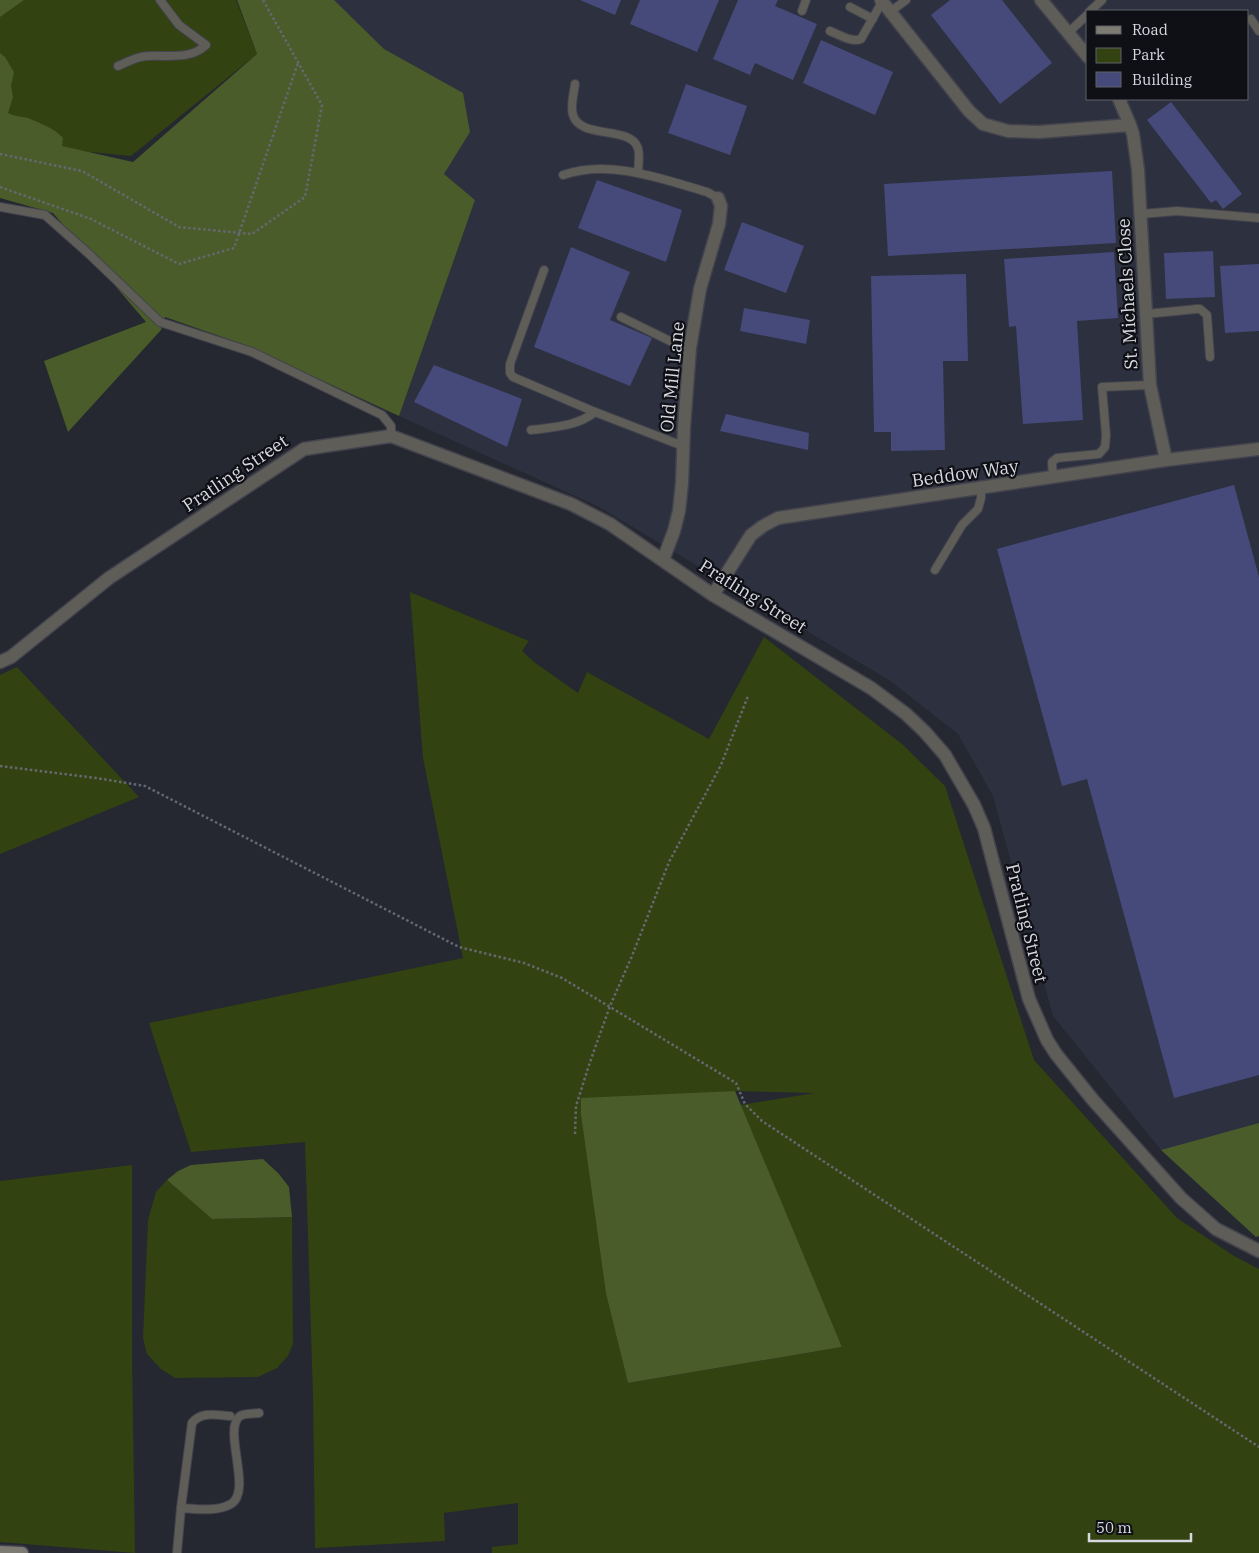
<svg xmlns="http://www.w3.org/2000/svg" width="1259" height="1553" font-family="'IBM Plex Serif',serif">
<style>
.built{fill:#2d303f;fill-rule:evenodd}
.green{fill:#324210;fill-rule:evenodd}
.forest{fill:#4a5c29}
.building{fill:#454a7a}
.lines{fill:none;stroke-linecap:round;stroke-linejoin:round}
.lane-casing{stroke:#42434d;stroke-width:10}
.street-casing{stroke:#42434d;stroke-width:15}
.secondary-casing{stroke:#42434d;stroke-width:15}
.path{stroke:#666870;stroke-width:2.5;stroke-dasharray:2.5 2.5;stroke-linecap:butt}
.lane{stroke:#5f5d58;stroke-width:8}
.street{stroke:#5f5d58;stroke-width:12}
.secondary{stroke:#7e7b73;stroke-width:12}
.labels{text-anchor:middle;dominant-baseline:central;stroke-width:4.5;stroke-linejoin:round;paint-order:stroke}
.street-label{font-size:18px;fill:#d8d9e0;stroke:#0f1015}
</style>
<rect width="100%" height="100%" fill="#252731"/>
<!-- built -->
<path class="built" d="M323 0H1259V1236L1256 1237 1161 1150 1053 1016 993 796 958 734 889 680 599 507 399 416 475 200 444 174ZM1088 11H1248V99H1088Z"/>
<!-- green -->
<g class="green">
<path d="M0 0H236L257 54 131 156 0 143Z"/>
<path d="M410 592 529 641 522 651 534 662 578 693 587 672 709 739 764 637 902 744 945 786 1034 1060 1177 1218 1234 1256 1259 1269V1553H492V1547L518 1544V1503L444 1513 445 1541 315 1548 313 1396 305 1142 191 1152 149 1023 463 958 423 758ZM735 1091 815 1093 740 1105 842 1347 628 1383 606 1294 581 1115Z"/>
<path d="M17 667 139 797 0 854V675Z"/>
<path d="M132 1165V1352L135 1553 0 1542V1181Z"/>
<path d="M167 1180 212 1219 292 1217 293 1344 288 1356 277 1368 258 1377 175 1378 161 1369 147 1354 143 1338 148 1220 156 1192Z"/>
</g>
<!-- forest -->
<g class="forest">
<path d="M0 0H24L0 17Z"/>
<path d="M237 0H334L384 49 463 93 470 132 444 174 475 200 399 416 245 345 165 317 161 330 68 432 44 361 146 322 53 213 0 198V53L5 57 14 72 11 86 13 97 8 113C15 117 21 116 28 118 40 123 54 128 63 138L62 146 133 162 257 54Z"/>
<path d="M735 1091 842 1347 628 1383 606 1294 581 1115V1098Z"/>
<path d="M1259 1123V1236L1256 1237 1161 1150Z"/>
<path d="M263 1159 279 1174 289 1187 292 1217 212 1219 167 1180 178 1171 191 1165Z"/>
</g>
<!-- building -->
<g class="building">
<path d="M580 0H621L615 15Z"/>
<path d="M640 0H719L697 52 630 24Z"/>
<path d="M738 0H778L775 6 817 24 793 80 755 63 750 75 713 59Z"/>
<path d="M950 0H1002L1052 63 1000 104 931 15Z"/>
<path d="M821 40 893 72 875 115 803 83Z"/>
<path d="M686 84 747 106 730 155 668 133Z"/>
<path d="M1171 102 1242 194 1223 209 1216 200 1211 203 1147 120Z"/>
<path d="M1112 171 1116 243 888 256 884 184Z"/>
<path d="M597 180 682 210 666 262 578 228Z"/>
<path d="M742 222 804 246 786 293 724 270Z"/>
<path d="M571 247 630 272 610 320 652 338 630 386 534 347Z"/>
<path d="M1213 251 1215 297 1166 299 1164 253Z"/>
<path d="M1114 252 1118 318 1077 321 1083 420 1023 424 1016 326 1009 327 1004 259Z"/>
<path d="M1259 264V331L1225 333 1220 266Z"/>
<path d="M966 274 968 361H943L945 450 891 451V432H874L871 276Z"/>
<path d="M744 308 810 320 806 344 740 331Z"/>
<path d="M434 365 522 399 507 447 414 402Z"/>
<path d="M726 414 809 433 808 450 720 431Z"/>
<path d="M1234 485 1259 577V1075L1174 1098 1087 779 1062 786 997 549Z"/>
</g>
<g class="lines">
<!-- lane casing -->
<g class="lane-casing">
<g id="lane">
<path d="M850 7 873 19"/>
<path d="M802 11 806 0"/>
<path d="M1090 11 1102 0"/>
<path d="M890 12 906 0"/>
<path d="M1251 19 1259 31"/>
<path d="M830 31C840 35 852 43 861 39L882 2"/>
<path d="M1068 33 1088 14"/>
<path d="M118 66C128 62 137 56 148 56 167 55 191 60 206 45L179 25 160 0"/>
<path d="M575 84C574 93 570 106 573 115 580 139 628 126 637 146 641 153 638 165 638 173"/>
<path d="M563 175C610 159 662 179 707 192L718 198"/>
<path d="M0 207 45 215 89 254 160 322 252 352 382 415 391 426V436"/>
<path d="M1141 214 1177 211 1259 218"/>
<path d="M544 270 510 364V373L513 377 595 412"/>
<path d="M1146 314 1197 309H1200L1207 315 1210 357"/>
<path d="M621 317 670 341 690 348"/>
<path d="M531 430C553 427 576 427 595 412L683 446"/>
<path d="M1053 477 1052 462 1057 458 1099 454 1105 447 1106 435 1102 387 1150 385"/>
<path d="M935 570 962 525 978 509 981 498V488"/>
<path d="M181 1508 192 1423C201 1411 216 1415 230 1416"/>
<path d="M177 1553 181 1508C197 1509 217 1512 231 1504 253 1491 222 1429 240 1416 245 1413 254 1414 259 1413"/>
</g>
</g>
<!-- street casing -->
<g class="street-casing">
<g id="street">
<path d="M881 0 969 111 983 124 1008 131 1039 132 1130 125 1133 134 1138 170 1150 385 1166 460"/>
<path d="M1041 0 1088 57"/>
<path d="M1119 99 1130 125"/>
<path d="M663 560 674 531 679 511 682 483 684 427 690 348 700 289 719 224 721 206 718 198"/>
<path d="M713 595 751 535 763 526 778 518 1166 460 1259 449"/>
<path d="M0 662 11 657 109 578 304 449 391 436 571 504 610 524 713 595 871 688 906 714 925 732 945 755 974 805 984 828 1029 999 1047 1040 1056 1054 1093 1100 1181 1198 1216 1229 1259 1251"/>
</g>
</g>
<!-- secondary casing -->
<g class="secondary-casing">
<path id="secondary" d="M0 1552 22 1553"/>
</g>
<!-- path -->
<g class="path">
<path d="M0 154 82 171 179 227 252 234 305 197 322 105 263 0"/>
<path d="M0 187 91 219 179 264 234 248 298 63"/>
<path d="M0 766 96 778 145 786 459 947 524 963 562 978 736 1083 745 1104 762 1121 1259 1447"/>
<path d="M575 1134 576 1106 590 1062 610 1006 632 956 669 862 721 765 748 696"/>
</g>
<!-- lane -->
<use href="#lane" class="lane"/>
<!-- street -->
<use href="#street" class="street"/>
<!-- secondary -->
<use href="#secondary" class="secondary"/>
</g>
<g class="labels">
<!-- street labels -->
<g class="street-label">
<text transform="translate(1127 294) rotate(-93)">St. Michaels Close</text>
<text transform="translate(672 377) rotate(-84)">Old Mill Lane</text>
<text transform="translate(235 473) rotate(-34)">Pratling Street</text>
<text transform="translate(965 473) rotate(-8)">Beddow Way</text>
<text transform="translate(753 596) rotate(32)">Pratling Street</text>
<text transform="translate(1027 923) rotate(76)">Pratling Street</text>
</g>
</g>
<!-- legend -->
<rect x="1086" y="10" width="162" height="90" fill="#0f1015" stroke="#5f6066"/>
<rect x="1096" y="26" width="25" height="8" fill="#7e7b73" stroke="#5f6066"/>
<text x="1132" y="35" font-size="15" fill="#d8d9e0">Road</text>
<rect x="1096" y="48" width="25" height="15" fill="#324210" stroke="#5f6066"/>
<text x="1132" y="60" font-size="15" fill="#d8d9e0">Park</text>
<rect x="1096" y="72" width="25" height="15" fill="#454a7a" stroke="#5f6066"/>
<text x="1132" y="85" font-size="15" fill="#d8d9e0">Building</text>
<!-- scale -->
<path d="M1089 1533v8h102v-8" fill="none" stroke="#d8d9e0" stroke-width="2.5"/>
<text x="1096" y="1533" font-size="15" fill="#d8d9e0" stroke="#0f1015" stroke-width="4" paint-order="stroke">50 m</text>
</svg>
